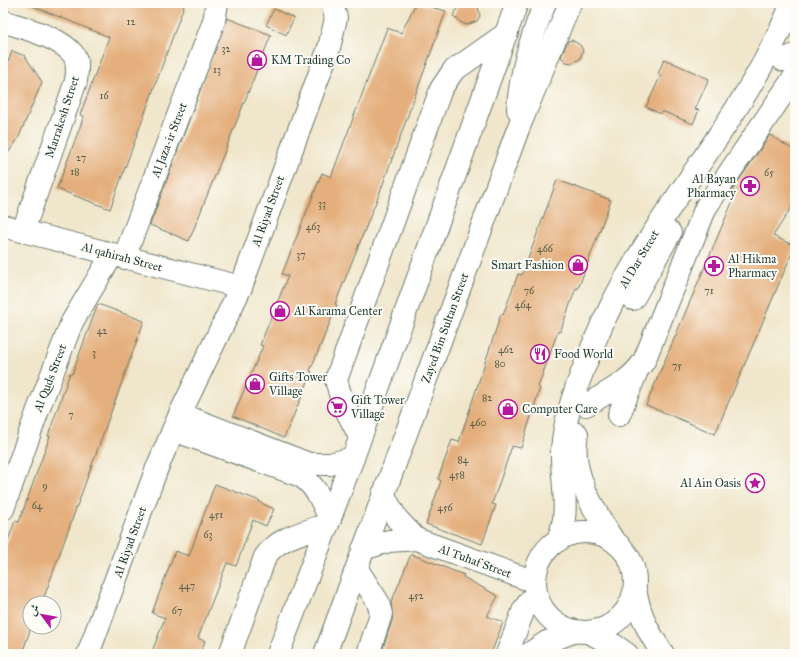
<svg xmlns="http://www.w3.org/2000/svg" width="798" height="657" font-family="'IM FELL Great Primer',Amiri,serif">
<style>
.building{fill:#e4af7c}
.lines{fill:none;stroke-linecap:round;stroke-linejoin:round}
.minor-casing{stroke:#687869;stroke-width:24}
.highway-casing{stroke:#687869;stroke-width:24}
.minor{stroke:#fff;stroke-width:22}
.highway{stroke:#fff;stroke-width:22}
.labels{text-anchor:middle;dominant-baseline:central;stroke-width:4;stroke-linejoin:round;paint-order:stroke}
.number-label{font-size:10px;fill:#505a46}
.poi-label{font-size:12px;fill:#1f3d34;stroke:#fdfcf7;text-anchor:start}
.street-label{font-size:12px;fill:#1f3d34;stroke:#fdfcf7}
</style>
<rect width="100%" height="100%" fill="#fdfcf7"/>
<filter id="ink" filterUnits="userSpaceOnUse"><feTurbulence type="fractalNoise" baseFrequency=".025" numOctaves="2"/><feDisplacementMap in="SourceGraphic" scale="8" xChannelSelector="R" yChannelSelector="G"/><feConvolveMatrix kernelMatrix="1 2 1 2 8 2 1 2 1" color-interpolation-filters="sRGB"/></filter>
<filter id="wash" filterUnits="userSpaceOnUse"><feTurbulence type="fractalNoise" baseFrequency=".012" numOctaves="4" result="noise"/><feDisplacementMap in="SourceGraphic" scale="16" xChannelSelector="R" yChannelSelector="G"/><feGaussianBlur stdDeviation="0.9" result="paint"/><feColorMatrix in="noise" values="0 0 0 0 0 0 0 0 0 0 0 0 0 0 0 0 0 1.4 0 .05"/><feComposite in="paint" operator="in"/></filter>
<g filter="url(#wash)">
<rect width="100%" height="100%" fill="#f0e6cb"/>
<g id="blocks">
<!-- building -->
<g class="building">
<path d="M25 3H185L110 209 57 189 84 116 80 115 109 37Z"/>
<path d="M416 3 446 11 380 192 335 304 337 305 310 371 312 372 284 438 233 416 263 346 260 345 288 276 282 274 322 173 331 177 387 28 401 33Z"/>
<path d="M460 3H474L478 6 480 16 477 21 467 25 462 23 453 16Z"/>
<path d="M274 9 294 18 286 35 266 25Z"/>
<path d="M227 18 271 35 189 241 150 225Z"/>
<path d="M572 40 580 45 583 50 580 59 571 63 566 62 561 57 568 41Z"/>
<path d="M12 51 25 56 42 82 18 139 3 160V76Z"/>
<path d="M664 59 709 79 695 109 699 110 693 124 662 111 661 114 646 107 661 75 658 74Z"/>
<path d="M770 135 795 151V202L773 236 795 246 715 434 646 405 734 198 729 195Z"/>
<path d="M557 180 611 200 578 289 576 288 560 332 558 331 538 387 540 388 521 448 512 446 492 504 496 505 482 544 426 524 441 481 438 479 452 440 459 442 501 314 503 315 518 274 522 275Z"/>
<path d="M98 304 144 321 43 600 41 599 39 603H30L31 627 22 654H3V555L15 521 19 522 50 436H48L70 373 72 374Z"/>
<path d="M215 484 260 501 259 502 274 509 266 526 253 520 236 566 227 563 198 638 205 641 200 654H151L165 618 152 613 175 551 189 556Z"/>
<path d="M411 554 464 575 463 577 498 596 487 616 503 622 491 654H381L393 618 391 603Z"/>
</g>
</g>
</g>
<g filter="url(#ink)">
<use href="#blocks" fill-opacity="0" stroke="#687869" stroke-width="1"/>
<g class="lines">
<!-- minor casing -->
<g class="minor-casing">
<g id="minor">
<path d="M3 21C23 28 60 37 73 54 79 62 77 72 76 81L23 231"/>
<path d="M783 60 795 55"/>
<path d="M3 226 241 287"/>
<path d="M124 258 214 21 217 3"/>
<path d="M633 299 670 233"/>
<path d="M586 405C608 392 630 382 644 361L706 207 795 76"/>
<path d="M180 414 309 464H330L353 458"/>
<path d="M619 415 636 373"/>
<path d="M173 430 301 476C317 487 322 502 330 519"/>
<path d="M577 434C569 472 594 510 613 540"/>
<path d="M360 437 343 404 336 380 441 89 453 71 507 33"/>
<path d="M383 494 397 519 416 539"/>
<path d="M3 509 38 410 72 322 112 255"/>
<circle cx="585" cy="582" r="50"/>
<path d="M559 540C560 533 563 526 564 519 567 496 561 472 562 449 565 412 580 377 594 343 644 220 743 126 792 3"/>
<path d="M363 549 389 541 416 539 535 582"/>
<path d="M357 569 378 602 381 614 368 654"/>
<path d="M635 590C641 618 647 630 663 654"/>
<path d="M590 633 614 645 627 654"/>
<path d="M88 654 157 468 180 414 241 287 329 48 336 18 332 3"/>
<path d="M230 654 265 557C278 537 306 532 328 524"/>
<path d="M507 654 524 609 536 593"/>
<path d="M529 654 547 642 573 632"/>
</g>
</g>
<!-- highway casing -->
<g class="highway-casing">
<g id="highway">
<path d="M518 110C520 72 531 38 545 3"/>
<path d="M278 654 353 458 517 3"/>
<path d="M325 654 518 129 570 3"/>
</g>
</g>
<!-- minor -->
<use href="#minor" class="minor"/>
<!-- highway -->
<use href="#highway" class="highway"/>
</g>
</g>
<!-- icons -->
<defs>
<g id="shop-ring" transform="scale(1)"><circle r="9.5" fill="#fdfcf7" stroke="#b5179e" stroke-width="1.5"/><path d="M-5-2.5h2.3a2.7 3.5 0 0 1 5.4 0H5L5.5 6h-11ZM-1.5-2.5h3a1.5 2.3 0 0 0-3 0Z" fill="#b5179e"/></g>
<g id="pharmacy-ring" transform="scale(1)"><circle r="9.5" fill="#fdfcf7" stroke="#b5179e" stroke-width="1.5"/><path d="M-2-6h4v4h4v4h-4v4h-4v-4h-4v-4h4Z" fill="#b5179e"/></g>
<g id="restaurant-ring" transform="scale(1)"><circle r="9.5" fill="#fdfcf7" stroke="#b5179e" stroke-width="1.5"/><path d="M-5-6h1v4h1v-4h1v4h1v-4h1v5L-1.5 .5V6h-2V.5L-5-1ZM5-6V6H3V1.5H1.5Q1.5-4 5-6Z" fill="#b5179e"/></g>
<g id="supermarket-ring" transform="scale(1)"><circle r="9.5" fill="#fdfcf7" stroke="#b5179e" stroke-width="1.5"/><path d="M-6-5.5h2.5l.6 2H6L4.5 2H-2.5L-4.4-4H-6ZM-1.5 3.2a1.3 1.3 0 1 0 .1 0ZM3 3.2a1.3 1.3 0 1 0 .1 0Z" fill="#b5179e"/></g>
<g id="sight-ring" transform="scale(1)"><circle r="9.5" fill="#fdfcf7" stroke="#b5179e" stroke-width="1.5"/><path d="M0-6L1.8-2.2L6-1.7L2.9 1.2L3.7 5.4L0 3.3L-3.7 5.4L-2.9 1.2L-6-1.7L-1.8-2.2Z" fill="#b5179e"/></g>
</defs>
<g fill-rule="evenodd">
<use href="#shop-ring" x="257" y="60"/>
<use href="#pharmacy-ring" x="750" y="186"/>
<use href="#shop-ring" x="578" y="265"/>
<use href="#pharmacy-ring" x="714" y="266"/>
<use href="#shop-ring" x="280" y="311"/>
<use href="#restaurant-ring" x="540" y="354"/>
<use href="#shop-ring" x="255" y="384"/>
<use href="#supermarket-ring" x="337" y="407"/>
<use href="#shop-ring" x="508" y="409"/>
<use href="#sight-ring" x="755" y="483"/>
</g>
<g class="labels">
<!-- number labels -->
<g class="number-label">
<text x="131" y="22">12</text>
<text x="226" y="49">32</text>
<text x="217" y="70">13</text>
<text x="104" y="96">16</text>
<text x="81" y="158">27</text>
<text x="75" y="172">18</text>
<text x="769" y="173">65</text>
<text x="322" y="204">33</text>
<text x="313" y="227">463</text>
<text x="545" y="249">466</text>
<text x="301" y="255">37</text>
<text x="529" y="291">76</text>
<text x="709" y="291">71</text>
<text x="523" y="305">464</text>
<text x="102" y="331">42</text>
<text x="506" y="350">462</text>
<text x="94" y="353">3</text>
<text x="500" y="364">80</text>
<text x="677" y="366">75</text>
<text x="487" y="398">82</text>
<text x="71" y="415">7</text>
<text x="478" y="423">460</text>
<text x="463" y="460">84</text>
<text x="457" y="475">458</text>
<text x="45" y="486">9</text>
<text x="37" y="506">64</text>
<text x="445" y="508">456</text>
<text x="216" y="515">451</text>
<text x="208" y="535">63</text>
<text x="187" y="586">447</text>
<text x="416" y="596">452</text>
<text x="177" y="611">67</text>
</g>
<!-- poi labels -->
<g class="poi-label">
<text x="271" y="60">KM Trading Co</text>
<text x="736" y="179" text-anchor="end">Al Bayan<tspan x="736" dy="14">Pharmacy</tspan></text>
<text x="728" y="259">Al Hikma<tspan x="728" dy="14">Pharmacy</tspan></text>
<text x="564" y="265" text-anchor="end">Smart Fashion</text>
<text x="294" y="311">Al Karama Center</text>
<text x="554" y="354">Food World</text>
<text x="269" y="377">Gifts Tower<tspan x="269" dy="14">Village</tspan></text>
<text x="351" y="400">Gift Tower<tspan x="351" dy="14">Village</tspan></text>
<text x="522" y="409">Computer Care</text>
<text x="741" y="483" text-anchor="end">Al Ain Oasis</text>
</g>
<!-- street labels -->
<g class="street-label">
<text transform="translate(62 117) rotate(-72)">Marrakesh Street</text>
<text transform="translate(169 140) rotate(-69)">Al Jaza-ir Street</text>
<text transform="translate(268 211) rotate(-70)">Al Riyad Street</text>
<text transform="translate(122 257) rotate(15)">Al qahirah Street</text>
<text transform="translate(639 259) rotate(-59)">Al Dar Street</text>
<text transform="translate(445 328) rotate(-70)">Zayed Bin Sultan Street</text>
<text transform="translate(50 378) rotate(-69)">Al Quds Street</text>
<text transform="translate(130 542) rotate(-70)">Al Riyad Street</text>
<text transform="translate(475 561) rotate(20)">Al Tuhaf Street</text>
</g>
</g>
<!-- margin -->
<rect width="798" height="657" fill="none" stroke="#fdfcf7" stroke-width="16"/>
<!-- north arrow -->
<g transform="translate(42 615) rotate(302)"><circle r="19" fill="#fdfcf7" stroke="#a4b0a9"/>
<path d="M0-3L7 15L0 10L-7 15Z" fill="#b5179e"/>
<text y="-6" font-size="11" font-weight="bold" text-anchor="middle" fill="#1f3d34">ش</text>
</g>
</svg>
